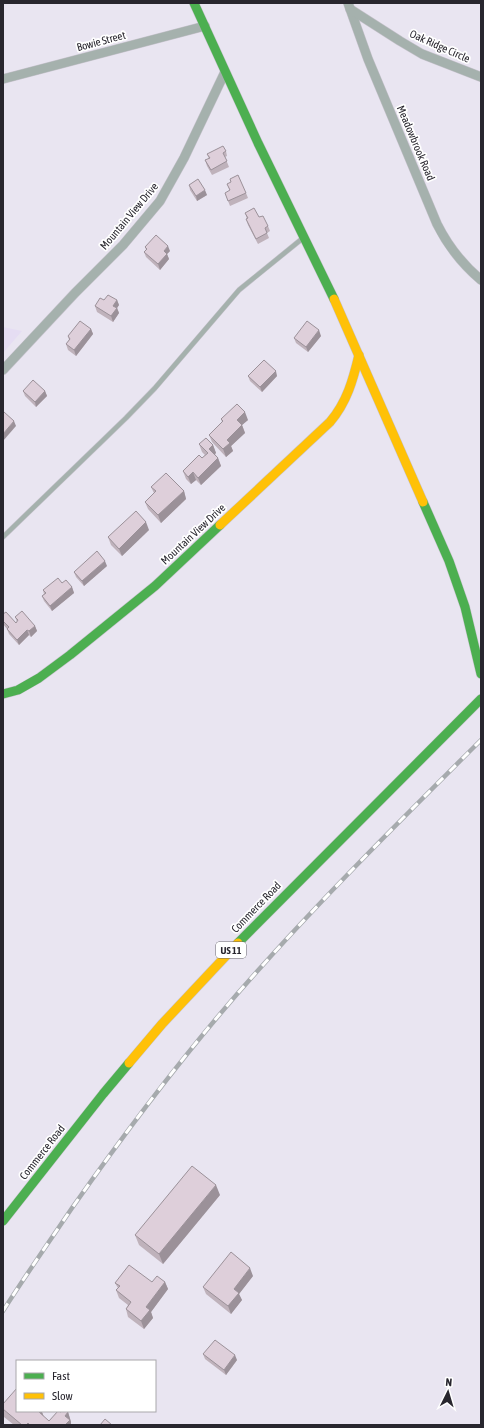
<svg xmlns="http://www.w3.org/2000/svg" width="484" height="1428" font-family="'Asap Condensed',sans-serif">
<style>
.built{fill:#e5ddf3}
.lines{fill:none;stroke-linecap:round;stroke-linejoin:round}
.lane-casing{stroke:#c7c3cd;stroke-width:5.5}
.street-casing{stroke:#c7c3cd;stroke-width:10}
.fast-casing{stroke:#c7c3cd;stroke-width:10}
.slow-casing{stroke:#c7c3cd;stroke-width:10}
.lane{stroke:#a5b1ad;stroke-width:4.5}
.street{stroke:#a5b1ad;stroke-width:9}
.fast{stroke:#4caf50;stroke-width:9}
.slow{stroke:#ffc107;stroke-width:9}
.rail-casing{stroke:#a6aaad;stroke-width:4.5}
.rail{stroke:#fff;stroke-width:3;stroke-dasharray:9;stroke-linecap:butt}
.wall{fill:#bfb2bb}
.shaded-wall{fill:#9b9199}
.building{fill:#decfda;stroke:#9b9199}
.labels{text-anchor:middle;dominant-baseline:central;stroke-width:3.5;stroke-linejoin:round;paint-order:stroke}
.shield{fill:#fff;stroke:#68676d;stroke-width:1}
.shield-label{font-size:10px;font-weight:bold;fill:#28262e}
.street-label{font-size:11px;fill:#28262e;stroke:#fff}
</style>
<rect width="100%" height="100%" fill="#e9e5f1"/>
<!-- built -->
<path class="built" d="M3 327 22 331 3 353Z"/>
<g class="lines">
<!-- lane casing -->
<g class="lane-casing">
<path id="lane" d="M3 537 126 418 155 388 239 290 303 238"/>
</g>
<!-- street casing -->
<g class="street-casing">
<g id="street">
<path d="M348 3 368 59 437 224C448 246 462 264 481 280"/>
<path d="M350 9 400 41 422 54 481 77"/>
<path d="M3 79 205 26"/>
<path d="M3 370 75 293 123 245 160 201 184 158 225 72"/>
</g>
</g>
<!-- fast casing -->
<g class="fast-casing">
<g id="fast">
<path d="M194 3 258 143 334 299"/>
<path d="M423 502 449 561 465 607 481 674"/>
<path d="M3 694 18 690 39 678 70 655 155 586 220 525"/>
<path d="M238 943 481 699"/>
<path d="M3 1221 103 1094 129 1063"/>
</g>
</g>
<!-- slow casing -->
<g class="slow-casing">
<g id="slow">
<path d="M334 299 423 502"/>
<path d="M220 525 330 422C347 402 353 380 359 355"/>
<path d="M129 1063 162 1024 238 943"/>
</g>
</g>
<!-- lane -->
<use href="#lane" class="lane"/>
<!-- street -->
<use href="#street" class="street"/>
<!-- fast -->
<use href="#fast" class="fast"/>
<!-- slow -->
<use href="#slow" class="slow"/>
<!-- rail casing -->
<g class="rail-casing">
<path id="rail" d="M3 1311C25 1276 49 1242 72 1208 131 1124 193 1042 262 966 332 888 407 814 481 740"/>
</g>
<!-- rail -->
<use href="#rail" class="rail"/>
</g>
<!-- wall -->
<g class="wall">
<path d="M226 151 227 156 225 157 229 167 212 175 207 166 205 160 209 159 207 154Z"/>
<path d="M227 184 246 193 248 198 230 206 225 193 230 191Z"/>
<path d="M189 185 207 195 197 201 190 190Z"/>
<path d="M245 213 259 217 268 226 270 231 267 233 269 238 258 244 248 225 246 219H247Z"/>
<path d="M145 247 170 251 167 254 169 259 160 270 146 257 144 252 146 250Z"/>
<path d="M104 300H117L119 305 117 308 119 313 113 322 97 312 95 306Z"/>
<path d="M91 329 93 334 76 356 68 350 66 344 69 340 68 336Z"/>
<path d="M321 336 308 352 296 343 294 338Z"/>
<path d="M248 376H277L262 392 250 381Z"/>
<path d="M23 391H45L47 396 36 407 25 396Z"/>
<path d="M221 419 248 420 242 425 245 433 231 446 233 451 226 457 212 442 209 435 222 422Z"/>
<path d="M199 444 213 445 216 453 215 454 218 458 221 466 201 485 196 480 191 484 186 479 183 471 202 458 205 455 202 452Z"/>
<path d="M151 487 184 491 186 499 161 523 148 509 145 502 154 493Z"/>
<path d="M149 530 122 556 111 545 108 537Z"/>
<path d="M107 566 84 586 76 577 74 572Z"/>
<path d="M72 587 74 593 52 611 44 601 42 596 44 594 43 590Z"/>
<path d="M3 614 16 623 17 622 15 617 35 626 37 631 31 637 29 635 19 645 9 634 7 629 3 624Z"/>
<path d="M220 1195 163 1264 139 1245 135 1235Z"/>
<path d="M253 1276 239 1294 242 1300 231 1314 206 1294 203 1287Z"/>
<path d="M152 1282H165L168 1289 151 1312 153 1318 144 1329 128 1317 126 1309 128 1305 119 1298 116 1290 118 1288 115 1283Z"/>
<path d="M203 1354 237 1360 226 1375 205 1359Z"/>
<path d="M3 1404 17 1411H43L42 1412 44 1417 49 1421 61 1412H68L71 1422V1425H14L4 1417 3 1413Z"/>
</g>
<!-- shaded-wall -->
<g class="shaded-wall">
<path d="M205 190 207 195 197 201 196 196Z"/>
<path d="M168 246 170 251 167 254 169 259 160 270 158 264 164 251Z"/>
<path d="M117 300 119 305 117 308 119 313 113 322 111 316 113 306Z"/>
<path d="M91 329 93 334 76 356 74 350Z"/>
<path d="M319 330 321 336 308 352 306 347Z"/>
<path d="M276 371 277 376 262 392 260 387Z"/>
<path d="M45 391 47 396 36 407 35 402Z"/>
<path d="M245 412 248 420 242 425 245 433 231 446 233 451 226 457 223 449 227 440 237 420Z"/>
<path d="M14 421 16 426 3 441V434Z"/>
<path d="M213 445 216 453 212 457 209 449Z"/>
<path d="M218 458 221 466 201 485 198 478Z"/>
<path d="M193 472 196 480 191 484 188 477Z"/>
<path d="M184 491 186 499 161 523 158 515Z"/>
<path d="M146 522 149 530 122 556 119 549Z"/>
<path d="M105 561 107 566 84 586 82 581Z"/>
<path d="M72 587 74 593 52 611 50 606Z"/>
<path d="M35 626 37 631 31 637 29 631Z"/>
<path d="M27 630 29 635 19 645 17 640Z"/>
<path d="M216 1185 220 1195 163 1264 159 1254Z"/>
<path d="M250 1268 253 1276 239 1294 242 1300 231 1314 228 1306 234 1289Z"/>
<path d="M165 1282 168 1289 151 1312 153 1318 144 1329 141 1321 146 1307Z"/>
<path d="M235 1355 237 1360 226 1375 224 1370Z"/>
<path d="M38 1411H43L42 1412 44 1418Z"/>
<path d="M68 1412 71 1422V1425H65V1416Z"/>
</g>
<!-- building -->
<g class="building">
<path d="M223 146 226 151 223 153 227 161 211 170 205 160 210 158 207 154Z"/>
<path d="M238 175 246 193 228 201 225 193 230 190 227 184 231 182 230 179Z"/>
<path d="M198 179 205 190 196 196 189 185Z"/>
<path d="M254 208 259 217 263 216 268 226 265 228 267 233 256 239 246 219 248 218 245 213Z"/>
<path d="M156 235 168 246 164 251 167 254 158 264 144 252 147 249 145 247Z"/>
<path d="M108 295 117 300 113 306 117 308 111 316 95 306 100 298 104 300Z"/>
<path d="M80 321 91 329 74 350 66 344 70 339 68 336Z"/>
<path d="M307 321 319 330 306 347 294 338Z"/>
<path d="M264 360 276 371 260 387 248 376Z"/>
<path d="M33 380 45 391 35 402 23 391Z"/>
<path d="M237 404 245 412 237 420 242 425 227 440 230 443 223 449 209 435 223 421 221 419Z"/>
<path d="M4 412 14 421 3 434V413Z"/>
<path d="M206 438 213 445 209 449 218 458 198 478 193 472 188 477 183 471 199 455 202 458 208 453 199 444Z"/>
<path d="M166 473 184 491 158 515 145 502 156 491 151 487Z"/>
<path d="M136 511 146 522 119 549 108 537Z"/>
<path d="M97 551 105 561 82 581 74 572Z"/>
<path d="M58 578 62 583 66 580 72 587 50 606 42 596 46 593 43 590Z"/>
<path d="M22 611 35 626 29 631 27 630 17 640 7 629 9 627 3 621V614L6 612 16 623 18 620 15 617Z"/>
<path d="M192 1166 216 1185 159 1254 135 1235Z"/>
<path d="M231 1252 250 1268 234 1289 239 1293 228 1306 203 1287Z"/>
<path d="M129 1265 152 1282 157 1276 165 1282 146 1307 150 1310 141 1321 126 1309 131 1302 116 1290 120 1286 115 1283Z"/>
<path d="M215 1340 235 1355 224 1370 203 1354Z"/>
<path d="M17 1388V1411H38L49 1421 58 1411 61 1412 62 1411H66L68 1412 65 1416 70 1420 65 1425H30L28 1423 26 1425H22L3 1409V1404Z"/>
<path d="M105 1419 112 1425H100Z"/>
</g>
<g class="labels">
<!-- shield labels -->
<rect class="shield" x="216" y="942" width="30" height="16" rx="3"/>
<g class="shield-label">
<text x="231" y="950">US 11</text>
</g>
<!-- street labels -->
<g class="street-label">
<text transform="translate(101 41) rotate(-15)">Bowie Street</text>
<text transform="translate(440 46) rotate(24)">Oak Ridge Circle</text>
<text transform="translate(416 143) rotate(67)">Meadowbrook Road</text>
<text transform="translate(129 216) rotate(-50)">Mountain View Drive</text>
<text transform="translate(193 534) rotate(-43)">Mountain View Drive</text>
<text transform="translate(256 907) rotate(-46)">Commerce Road</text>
<text transform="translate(42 1152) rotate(-52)">Commerce Road</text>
</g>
</g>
<!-- border -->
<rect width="484" height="1428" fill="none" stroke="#28262e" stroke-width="8"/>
<!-- legend -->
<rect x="16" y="1360" width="140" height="52" fill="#ffffff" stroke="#a9a8ab"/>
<rect x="24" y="1373" width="20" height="6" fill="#4caf50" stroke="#a9a8ab"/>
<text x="52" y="1380" font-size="12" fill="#28262e">Fast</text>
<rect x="24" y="1393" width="20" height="6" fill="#ffc107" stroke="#a9a8ab"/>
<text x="52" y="1400" font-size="12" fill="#28262e">Slow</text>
<!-- north arrow -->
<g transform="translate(448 1392) rotate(5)" stroke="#ffffff" stroke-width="3" paint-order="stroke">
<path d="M0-3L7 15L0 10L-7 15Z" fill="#28262e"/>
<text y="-6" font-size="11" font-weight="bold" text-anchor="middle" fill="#28262e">N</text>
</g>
</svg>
